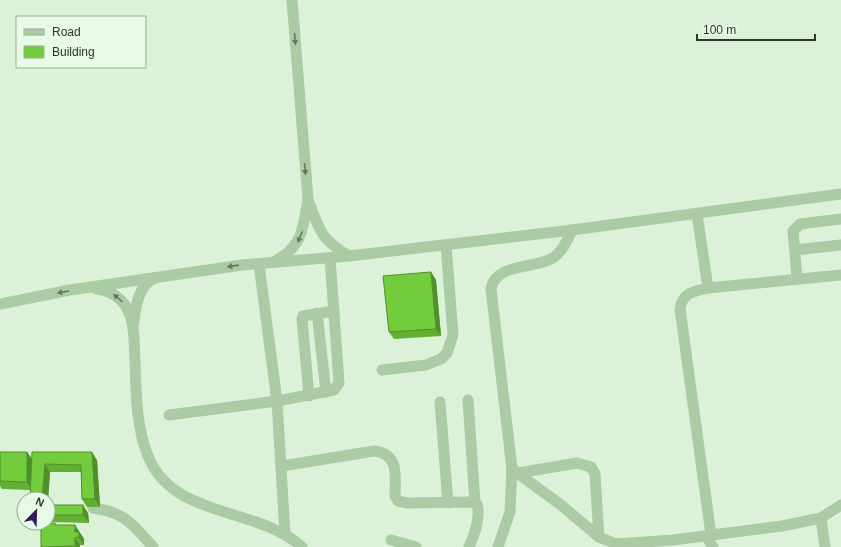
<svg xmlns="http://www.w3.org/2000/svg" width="841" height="547" font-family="Helvetica,sans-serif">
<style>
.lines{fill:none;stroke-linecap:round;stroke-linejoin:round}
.minor{stroke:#aacba4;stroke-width:11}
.wall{fill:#63af34}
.shaded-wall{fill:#508f2a}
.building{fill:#73cc3c;stroke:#508f2a}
.oneway{fill:#64795f}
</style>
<rect width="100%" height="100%" fill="#dbf2d8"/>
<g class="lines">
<!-- minor -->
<g class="minor">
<path d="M308 200C320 230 319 238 349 256"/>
<path d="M697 214 708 288"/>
<path d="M795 250 841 245"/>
<path d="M274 262C303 246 303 229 308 199L292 0"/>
<path d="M259 264 277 401 285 534"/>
<path d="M797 279 793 231 800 224 841 219"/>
<path d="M96 289C111 290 125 300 130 315 135 329 134 345 135 360 136 391 136 427 148 456 173 519 257 506 302 547"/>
<path d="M0 304 70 290 242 265 349 256 572 230 841 194"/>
<path d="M317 313 326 392"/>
<path d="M134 323C135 309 139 282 156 278"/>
<path d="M382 370 426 365 441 359 447 353 453 335 446 245"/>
<path d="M309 396 302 319 303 316 334 311"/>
<path d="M468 400 475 503"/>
<path d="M440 402 448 503"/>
<path d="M169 415 277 401 334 390 339 383 330 258"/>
<path d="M282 466 374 451C400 454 395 476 395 496L398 501 408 503 472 502 477 504C481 518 474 535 469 547"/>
<path d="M512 469 561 505 599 537 616 544 673 540 782 526 821 518 841 505"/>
<path d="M518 473 577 463 591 467 595 474 599 537"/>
<path d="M93 508C125 512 133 525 153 547"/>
<path d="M821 518 825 547"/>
<path d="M711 535 680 309C682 293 694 291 708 288L841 275"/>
<path d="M706 536 713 547"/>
<path d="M391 540 416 547"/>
<path d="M498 547 510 512 512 469 491 289C495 263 535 269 553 258 563 251 567 240 572 230"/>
</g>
</g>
<!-- wall -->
<g class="wall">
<path d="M431 272 436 280 441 336 394 339 389 332Z"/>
<path d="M0 452H27L32 459 97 460 100 507H87L82 499 81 472H50L48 500V499L30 490 2 489 0 486Z"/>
<path d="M48 505 88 513 89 523 48 522Z"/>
<path d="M55 523 56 525H75L84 539V545H80V547H41Z"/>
</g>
<!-- shaded-wall -->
<g class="shaded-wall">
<path d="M431 272 436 280 441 336 436 329Z"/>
<path d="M27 452 32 459V490L27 482Z"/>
<path d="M92 452 97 460 100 507 95 499Z"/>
<path d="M45 464 50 472 48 500V499H42Z"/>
<path d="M83 505 88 513 89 523 83 515Z"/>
<path d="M75 525 84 539V545L75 532Z"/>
<path d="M75 538 80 545V547H76L75 546Z"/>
</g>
<!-- building -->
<g class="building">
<path d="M431 272 436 329 389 332 383 276Z"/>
<path d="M0 452H27V482L0 481Z"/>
<path d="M32 452H92L95 499H82L81 465 45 464 42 499H30Z"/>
<rect x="48" y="505" width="35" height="10"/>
<path d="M41 523H55V525H75V532H79V537L75 538V546L41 547Z"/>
</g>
<!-- one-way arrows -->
<defs><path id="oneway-solid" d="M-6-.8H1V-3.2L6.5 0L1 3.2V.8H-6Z"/></defs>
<g class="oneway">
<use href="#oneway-solid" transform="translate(295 39) rotate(86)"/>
<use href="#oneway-solid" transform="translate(305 169) rotate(85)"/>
<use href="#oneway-solid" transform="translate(300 237) rotate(113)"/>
<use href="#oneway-solid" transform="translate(233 266) rotate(172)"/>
<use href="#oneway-solid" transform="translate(63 292) rotate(170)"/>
<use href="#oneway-solid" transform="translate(118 298) rotate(-138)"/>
</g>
<!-- legend -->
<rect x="16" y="16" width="130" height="52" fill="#e6fae5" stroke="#9bac99"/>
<rect x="24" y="29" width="20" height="6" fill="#aacba4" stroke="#9bac99"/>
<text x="52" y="36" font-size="12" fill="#2b3626">Road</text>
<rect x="24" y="46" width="20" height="12" fill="#73cc3c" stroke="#9bac99"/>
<text x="52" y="56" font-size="12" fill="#2b3626">Building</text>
<!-- north arrow -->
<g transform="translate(36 511) rotate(23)"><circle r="19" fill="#e6fae5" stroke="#9bac99"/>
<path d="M0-3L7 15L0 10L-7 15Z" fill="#361959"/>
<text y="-6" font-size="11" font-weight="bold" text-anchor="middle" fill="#2b3626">N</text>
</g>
<!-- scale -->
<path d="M697 34v6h118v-6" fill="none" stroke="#2b3626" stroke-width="2"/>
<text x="703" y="34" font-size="12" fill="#2b3626" stroke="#e6fae5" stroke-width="3" paint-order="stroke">100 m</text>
</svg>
